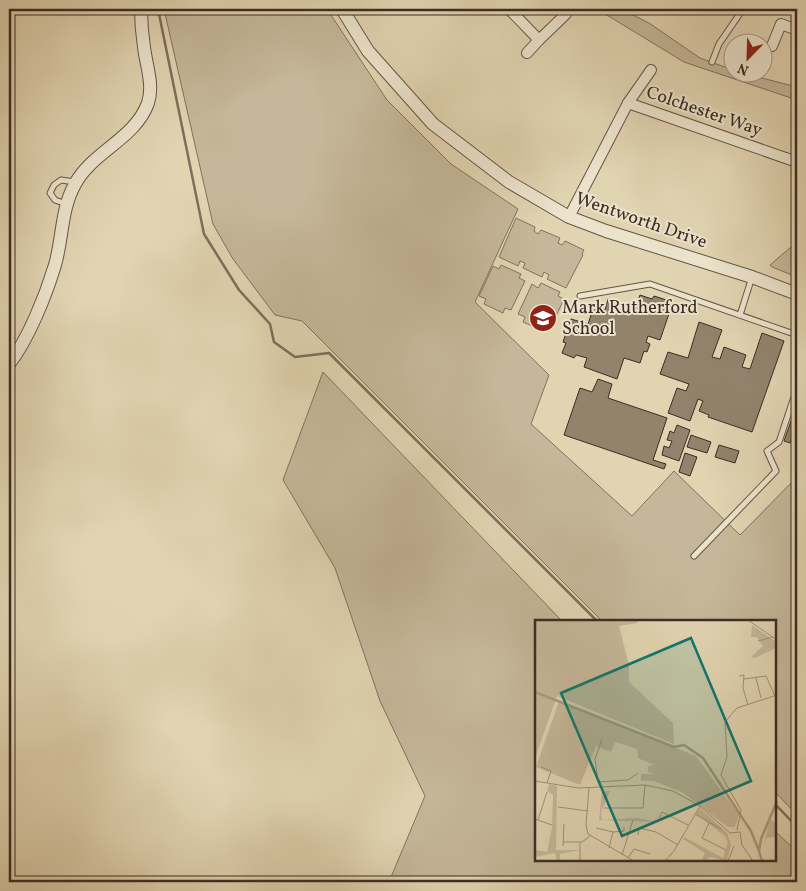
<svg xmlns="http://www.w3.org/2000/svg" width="806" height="891" font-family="Vollkorn,serif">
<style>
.green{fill:#c5b799;stroke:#81725e}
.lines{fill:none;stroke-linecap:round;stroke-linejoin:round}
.stream{stroke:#7e6f5c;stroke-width:2.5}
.building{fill:#92836d;stroke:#3d2c24}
.service-casing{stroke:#665647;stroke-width:7}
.minor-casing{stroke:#665647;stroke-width:12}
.tertiary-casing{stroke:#665647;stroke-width:14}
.service{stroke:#ece3cc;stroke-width:5}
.minor{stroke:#ece3cc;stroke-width:10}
.tertiary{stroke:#ece3cc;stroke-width:12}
.labels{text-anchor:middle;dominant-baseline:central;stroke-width:4;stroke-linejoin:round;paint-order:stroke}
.street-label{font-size:18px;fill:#3d2c24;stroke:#ece3cc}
.poi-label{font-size:18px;fill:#3d2c24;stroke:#ece3cc;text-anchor:start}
.inset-river{fill:none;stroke:#a99b81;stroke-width:2.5}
.inset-road{fill:none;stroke:#9f9179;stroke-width:1}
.view{fill:#0f766e;fill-opacity:0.15;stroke:#0f766e;stroke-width:2.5}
.inset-edge{fill:none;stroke:#3d2c24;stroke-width:2.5}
</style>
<rect width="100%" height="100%" fill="#e1d4b1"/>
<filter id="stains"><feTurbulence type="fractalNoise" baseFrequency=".004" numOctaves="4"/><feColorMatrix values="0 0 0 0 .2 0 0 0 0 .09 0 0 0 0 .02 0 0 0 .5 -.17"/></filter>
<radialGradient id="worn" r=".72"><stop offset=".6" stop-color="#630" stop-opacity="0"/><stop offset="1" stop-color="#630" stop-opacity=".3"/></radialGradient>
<!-- green -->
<g class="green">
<path d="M164 9H327L387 100 451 164 518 209 475 302 549 375 531 424 632 516 674 471 740 535 797 477V815L775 792V621H602L302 321 275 315 233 259 213 224Z"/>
<path d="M597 9H621L649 23 700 58 733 70 734 72 742 73 797 87V100L684 62Z"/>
<path d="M516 218 535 227 534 231 538 234 541 230 560 238 558 243 562 245 565 241 584 250 582 254 583 255 566 288 547 279 549 275 544 272 542 277 523 268 525 263 520 261 518 266 499 257Z"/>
<path d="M797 242V277L772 267 770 265Z"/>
<path d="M501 265 521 274 519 278 525 281 511 310 505 308 503 313 484 304 486 299 479 296 493 266 499 269Z"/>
<path d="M541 283 560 292 558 296 564 299 550 329 544 326 542 330 523 322 525 317 518 314 532 284 538 288Z"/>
<path d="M323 372 562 621H536V860H775V831L797 852V882H389L425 796 380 701 335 568 283 480Z"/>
</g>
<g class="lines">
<!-- stream -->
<g class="stream">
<path d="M158 9 204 234 239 290 270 324 274 342 295 357 329 353 597 621"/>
<path d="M775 804 797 827"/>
</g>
</g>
<!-- building -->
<g class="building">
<path d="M640 295 652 299 654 296 673 302 660 340 648 336 646 342 650 344 647 352 644 351 640 363 624 358 617 379 584 367 587 358 576 355 574 358 562 353 566 343 563 342 571 319 588 324 594 306 605 310 608 299 619 303 617 309 633 314Z"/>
<path d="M699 322 722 330 712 357 720 359 724 347 746 355 742 367 750 369 762 333 784 341 752 432 708 417 709 415 699 411 703 401 698 399 690 421 668 413 677 388 686 391 689 384 660 374 668 352 688 358Z"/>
<path d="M598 379 612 384 608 398 667 418 653 460 666 464 664 469 564 435 580 388 592 392Z"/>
<path d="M791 421 797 424 790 443 784 441Z"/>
<path d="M677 425 690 430 679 461 662 455 664 446 669 448 672 441 667 440 670 431 674 433Z"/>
<path d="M691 435 711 442 707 453 687 447Z"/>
<path d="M719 445 739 451 735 463 715 457Z"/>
<path d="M685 453 697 457 690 476 679 472Z"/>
</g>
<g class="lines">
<!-- service casing -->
<g class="service-casing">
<g id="service">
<path d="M712 62 719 44 743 9"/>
<path d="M66 204 55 200 50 193 54 185 61 180 75 182"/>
<path d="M580 296 650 284 797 335"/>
<path d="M740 315 752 277"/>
<path d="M694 556 776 471 767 451 779 442 797 388"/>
</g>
</g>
<!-- minor casing -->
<g class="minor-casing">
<g id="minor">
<path d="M509 9 539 40 566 14"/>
<path d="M772 46 781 24 797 30"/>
<path d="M527 53 539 40"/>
<path d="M628 103 651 70"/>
<path d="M569 217 628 103 797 162"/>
</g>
</g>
<!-- tertiary casing -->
<g class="tertiary-casing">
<g id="tertiary">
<path d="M342 9 368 51 433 124 509 182 569 217 606 231 752 277 797 294"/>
<path d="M9 364C28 340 46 295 55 265 63 237 61 209 75 184 93 151 135 139 148 103 154 85 146 65 144 47 142 34 141 21 141 9"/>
</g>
</g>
<!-- service -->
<use href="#service" class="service"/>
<!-- minor -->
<use href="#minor" class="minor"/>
<!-- tertiary -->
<use href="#tertiary" class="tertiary"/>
</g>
<!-- icons -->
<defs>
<g id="school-disc" transform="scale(1.4375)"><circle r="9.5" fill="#8f2418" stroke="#ece3cc"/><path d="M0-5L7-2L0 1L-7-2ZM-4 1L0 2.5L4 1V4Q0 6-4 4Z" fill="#fff"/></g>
</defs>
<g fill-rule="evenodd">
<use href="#school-disc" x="543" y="318"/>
</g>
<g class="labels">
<!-- street labels -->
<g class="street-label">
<text transform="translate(704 112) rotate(19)">Colchester Way</text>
<text transform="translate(641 221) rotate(19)">Wentworth Drive</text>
</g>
<!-- poi labels -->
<g class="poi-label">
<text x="562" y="308">Mark Rutherford<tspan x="562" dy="21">School</tspan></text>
</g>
</g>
<!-- overview -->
<g transform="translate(535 620)">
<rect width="241" height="241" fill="#e1d4b1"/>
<path d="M0 0H103L102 3 84 6 94 45V62L138 103 139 124 22 76 0 138ZM217 5 241 22V28L220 38 216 37 228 26 222 17H216ZM24 81 161 136 204 195 200 207H193L147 172 119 161H106V154H119L113 152V146L119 145 103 138 102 129 80 122 76 132 61 126 45 165 1 147ZM14 164 22 166 21 230H45L25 234V241H22L20 233 0 237V230L12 232 17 208 18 175 12 171ZM67 171H75L66 192 67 200 102 198 123 202 64 200ZM165 188 192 213 196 225 192 241 175 237 171 241 167 239 170 233 148 219 149 217 188 238 193 222 190 216 161 194ZM235 199 241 204V217L231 218 228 227Z" fill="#c5b799"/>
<path class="inset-river" d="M0 72 139 127 149 125 168 138 216 211 224 231M227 241 224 231 226 219 242 181"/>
<path class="inset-road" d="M213 0 242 20M223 21 238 17M204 56 209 55 208 68 213 85M221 58 226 78M209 59 231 56 240 76M67 119 60 139 63 162 93 160 103 153M6 147 16 151 12 163M0 161 43 168 110 165 138 171 165 186 195 213M54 168 51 205 53 214 99 241M23 187 53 191M69 188H108L110 165M160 194 186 209M124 198 127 192 153 205M0 199 17 205M3 200 12 172M174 203 167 218 191 230M61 208 78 212 89 211V207M202 210 206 190 186 155 192 137 190 102 202 88 242 75M195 213 205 212 207 225M103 215 104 208 121 212 143 225M28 222H47L55 216M207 225 218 241M28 226 29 204M74 228 78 212M87 235 98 200M93 238 99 229 115 234M45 241V223M130 241 139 231 165 186M193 241 199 226"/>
<path class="view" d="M156 18 216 161 87 216 26 73Z"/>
<rect width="241" height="241" class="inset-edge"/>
</g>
<!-- margin -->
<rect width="806" height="891" fill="none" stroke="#e1d4b1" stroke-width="30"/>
<rect x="10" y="10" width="786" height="871" fill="none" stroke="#3d2c24" stroke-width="2.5"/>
<rect x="15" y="15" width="776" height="861" fill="none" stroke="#3d2c24"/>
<!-- north arrow -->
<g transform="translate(748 58) rotate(203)"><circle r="24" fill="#ece3cc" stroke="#a69a89"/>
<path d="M0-4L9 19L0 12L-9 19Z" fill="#8f2418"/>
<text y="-8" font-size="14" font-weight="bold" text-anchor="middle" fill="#3d2c24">N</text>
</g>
<rect width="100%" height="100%" filter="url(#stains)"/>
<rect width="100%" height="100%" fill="url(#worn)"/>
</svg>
